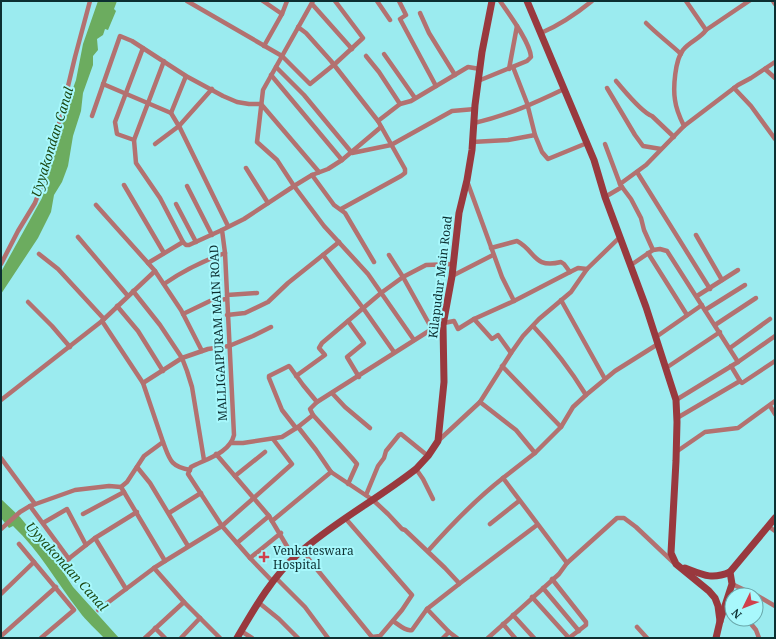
<svg xmlns="http://www.w3.org/2000/svg" width="776" height="639" font-family="'Noto Serif',serif">
<style>
.water{fill:#6cac5f}
.lines{fill:none;stroke-linecap:round;stroke-linejoin:round}
.street{stroke:#b37170;stroke-width:4.5}
.secondary{stroke:#99393e;stroke-width:7}
.poi-dot{fill:#d0404c;stroke:#a8f8fc;stroke-width:1.5}
.labels{text-anchor:middle;dominant-baseline:central;stroke-width:4;stroke-linejoin:round;paint-order:stroke}
.street-label{font-size:12px;fill:#0c2f31;stroke:#a8f8fc}
.poi-label{font-size:12px;fill:#0c2f31;stroke:#a8f8fc;text-anchor:start}
.water-label{font-size:13px;font-style:italic;fill:#1c4813;stroke:#a8f8fc}
</style>
<rect width="100%" height="100%" fill="#9bebef"/>
<!-- water -->
<g class="water">
<path d="M98 1H117L114 9 116 11 108 30 105 29 103 35 97 39 98 50 93 56V65L83 93 81 111 73 136 68 166 62 182 54 195 51 212 38 238 1 294V272L42 198 49 166 55 151 68 102 76 80 83 44Z"/>
<path d="M1 499 20 517 56 561 73 587 119 638H104C96 629 86 621 79 611 57 583 39 550 13 526L9 528 1 518Z"/>
</g>
<g class="lines">
<!-- street -->
<g class="street">
<path d="M187 1 282 56 310 84 336 63 363 38 335 1"/>
<path d="M263 1 282 14 264 46"/>
<path d="M377 1 390 20"/>
<path d="M399 1 406 15 400 19 436 86"/>
<path d="M773 1 775 4"/>
<path d="M312 4 352 49"/>
<path d="M420 13 429 33 455 75"/>
<path d="M282 14 287 1"/>
<path d="M646 23C657 34 669 43 681 54"/>
<path d="M298 27 306 33 331 61 378 121 405 169V173L401 176 341 209"/>
<path d="M706 30 749 1"/>
<path d="M541 33C560 25 576 14 592 1"/>
<path d="M143 48 115 122 117 134 134 140 136 163 160 198 183 242"/>
<path d="M384 54 415 98"/>
<path d="M366 56 379 72 400 104"/>
<path d="M276 67 304 95 352 153 391 145 452 111 475 109"/>
<path d="M513 67 527 103 535 135"/>
<path d="M509 69 517 26"/>
<path d="M765 69 775 78"/>
<path d="M271 75 342 160"/>
<path d="M478 81 527 61 531 57C530 42 509 14 500 1"/>
<path d="M616 81C624 90 641 112 652 116L674 137"/>
<path d="M103 84 171 113 180 128 228 226"/>
<path d="M607 88 635 135 643 146 661 149"/>
<path d="M734 88 751 106 775 139"/>
<path d="M171 113 186 76"/>
<path d="M92 116 120 36 132 41 186 76 223 96 237 102 249 104H261L319 172"/>
<path d="M378 121 400 104 411 101 468 67 480 69"/>
<path d="M474 123C506 116 535 103 564 89"/>
<path d="M684 126 738 85 751 78 775 62"/>
<path d="M381 127 342 160 328 169 312 175 294 186 324 226 368 274 414 340"/>
<path d="M134 140 164 61"/>
<path d="M472 142 508 140 535 135 542 152 548 159 587 143"/>
<path d="M155 144 179 126 212 89"/>
<path d="M605 144 620 184"/>
<path d="M246 168 268 203"/>
<path d="M637 172 710 289"/>
<path d="M312 175 334 205 345 213 374 262"/>
<path d="M467 181 502 277 514 301 570 272 578 268 587 269"/>
<path d="M124 185 164 253"/>
<path d="M187 186 212 235"/>
<path d="M622 187 631 199 641 218 644 230 653 250 631 265"/>
<path d="M605 197 622 187 620 184 646 165 684 126C680 118 676 108 675 100 673 88 675 60 683 50 689 42 701 38 706 30L686 1"/>
<path d="M176 204 196 242"/>
<path d="M96 205 148 263"/>
<path d="M696 235 722 280"/>
<path d="M78 237 128 296"/>
<path d="M339 242 323 255 363 308 394 352"/>
<path d="M491 248 517 241C536 251 533 269 561 262L564 264 570 272"/>
<path d="M653 250 660 249 667 251 738 362 676 400"/>
<path d="M648 253 687 315"/>
<path d="M39 254 58 269 104 319"/>
<path d="M389 255 403 277 432 329"/>
<path d="M1 264 18 231 35 203 41 187 58 128 75 57 90 1"/>
<path d="M155 271 181 310 202 351"/>
<path d="M452 276 493 255"/>
<path d="M164 284C183 271 203 261 225 253"/>
<path d="M133 291 160 325 182 358 187 371 192 387 204 460"/>
<path d="M227 295 257 293"/>
<path d="M697 296 738 270"/>
<path d="M561 300 605 379"/>
<path d="M28 302 52 326 70 347"/>
<path d="M117 306 138 331 163 371"/>
<path d="M705 310 745 285"/>
<path d="M183 314 210 301 227 299"/>
<path d="M227 315 245 313 268 302 288 283 323 255"/>
<path d="M474 319 492 339 498 335 511 353"/>
<path d="M348 321 364 343 347 357 359 377"/>
<path d="M444 323 454 321 458 329 474 319 514 301"/>
<path d="M715 325 756 298"/>
<path d="M533 326C553 347 570 369 586 395L615 371 658 344"/>
<path d="M656 337 702 305"/>
<path d="M730 348 770 319"/>
<path d="M738 362 775 336"/>
<path d="M502 366 561 427"/>
<path d="M731 366 740 381 742 383 775 361"/>
<path d="M666 368 720 332"/>
<path d="M296 376 325 355 319 348 322 343 381 293 403 277 426 265 453 264"/>
<path d="M143 383 182 358 208 349 229 346 253 336 271 327"/>
<path d="M332 393 345 407 370 428"/>
<path d="M1 400 102 321"/>
<path d="M480 402 516 430 535 453 503 478"/>
<path d="M770 406 775 414"/>
<path d="M313 415 310 409 317 402 432 329 443 325"/>
<path d="M677 418 740 381"/>
<path d="M298 427 313 415 352 458 357 464 348 484"/>
<path d="M296 428 282 410 269 378V376L289 366 290 367 303 385 317 402"/>
<path d="M438 441 480 402 511 353 523 336 539 319 571 292 587 269 620 237"/>
<path d="M163 442C170 460 170 466 190 470"/>
<path d="M232 443H243L282 437 298 427 316 450 331 472 373 500 388 514 402 529 405 530 445 568 458 582 459 584 427 609 449 632 457 638"/>
<path d="M676 452 705 432 738 428 775 401"/>
<path d="M535 453 561 427 573 407 586 395"/>
<path d="M216 454 269 516 294 558"/>
<path d="M1 458 35 504"/>
<path d="M137 467 150 483 188 546"/>
<path d="M416 469 423 479 433 499"/>
<path d="M235 476 265 452"/>
<path d="M121 487 165 561 154 568 184 602 220 638"/>
<path d="M366 495 378 466 384 458 386 451 399 435 401 434 428 456"/>
<path d="M30 506 69 559"/>
<path d="M169 513 201 493"/>
<path d="M83 514 124 492"/>
<path d="M272 521 331 472"/>
<path d="M43 523 67 509 86 545"/>
<path d="M490 524 519 501"/>
<path d="M768 526 775 531"/>
<path d="M1 529 20 512 30 506 75 490 109 486 121 487 127 482 144 456 163 442 143 383 102 321 155 271 148 263 183 242 186 245H189L222 230"/>
<path d="M95 538 126 589"/>
<path d="M237 543 269 516"/>
<path d="M19 544 74 610 41 638"/>
<path d="M302 551 372 637 380 636 402 610 412 595 346 519"/>
<path d="M428 551C451 525 475 500 503 478L567 563"/>
<path d="M250 558 281 533"/>
<path d="M165 561 222 526 292 464 273 439"/>
<path d="M62 564 95 538 137 512"/>
<path d="M276 578 305 607 328 638"/>
<path d="M552 579 586 622V625L569 638"/>
<path d="M273 582 250 558 222 526 188 474 191 467C206 459 230 453 234 435L225 253 222 230 244 219 294 186 277 160 257 142 263 90 313 1"/>
<path d="M459 584 537 525"/>
<path d="M732 584 755 595"/>
<path d="M543 588 579 631"/>
<path d="M1 594 34 562"/>
<path d="M756 595 775 606"/>
<path d="M532 597 569 638"/>
<path d="M258 602 279 619 298 638"/>
<path d="M98 610 154 568"/>
<path d="M513 615 534 638"/>
<path d="M747 619 756 630 759 638"/>
<path d="M393 621C398 624 406 632 412 630L427 609"/>
<path d="M503 624 515 638"/>
<path d="M637 627 647 638"/>
<path d="M155 628 165 638"/>
<path d="M241 631 252 638"/>
<path d="M1 636 56 587"/>
<path d="M145 638 184 602"/>
<path d="M181 638 200 618"/>
<path d="M443 638 449 632"/>
<path d="M488 638 559 574 567 563 617 518H624L636 527 673 562"/>
</g>
<!-- secondary -->
<g class="secondary">
<path d="M527 1 594 160 605 197 646 307 676 400 677 422 676 461 671 553 676 564 709 591 715 598 718 606 720 621"/>
<path d="M685 568C703 575 712 580 730 572"/>
<path d="M237 638C254 609 272 577 298 554 334 522 378 499 416 469L428 456 438 441 444 382 443 325 452 276 459 213 467 180 472 150 475 105 482 52 492 1"/>
<path d="M716 638 720 621 732 584 730 572 775 518"/>
</g>
</g>
<!-- markers -->
<path class="poi-dot" d="M262 551h4v4h4v4h-4v4h-4v-4h-4v-4h4z"/>
<g class="labels">
<!-- street labels -->
<g class="street-label">
<text transform="translate(440 277) rotate(-83)">Kilapudur Main Road</text>
<text transform="translate(218 333) rotate(-93)">MALLIGAIPURAM MAIN ROAD</text>
</g>
<!-- poi labels -->
<g class="poi-label">
<text x="273" y="550">Venkateswara<tspan x="273" dy="14">Hospital</tspan></text>
</g>
<!-- water labels -->
<g class="water-label">
<text transform="translate(52 142) rotate(-73)">Uyyakondan Canal</text>
<text transform="translate(67 566) rotate(48)">Uyyakondan Canal</text>
</g>
</g>
<!-- border -->
<rect width="776" height="639" fill="none" stroke="#0c2f31" stroke-width="4"/>
<!-- north arrow -->
<g transform="translate(744 607) rotate(227)"><circle r="19" fill="#a8f8fc" stroke="#6aa8ab"/>
<path d="M0-3L7 15L0 10L-7 15Z" fill="#d0404c"/>
<text y="-6" font-size="11" font-weight="bold" text-anchor="middle" fill="#0c2f31">N</text>
</g>
</svg>
